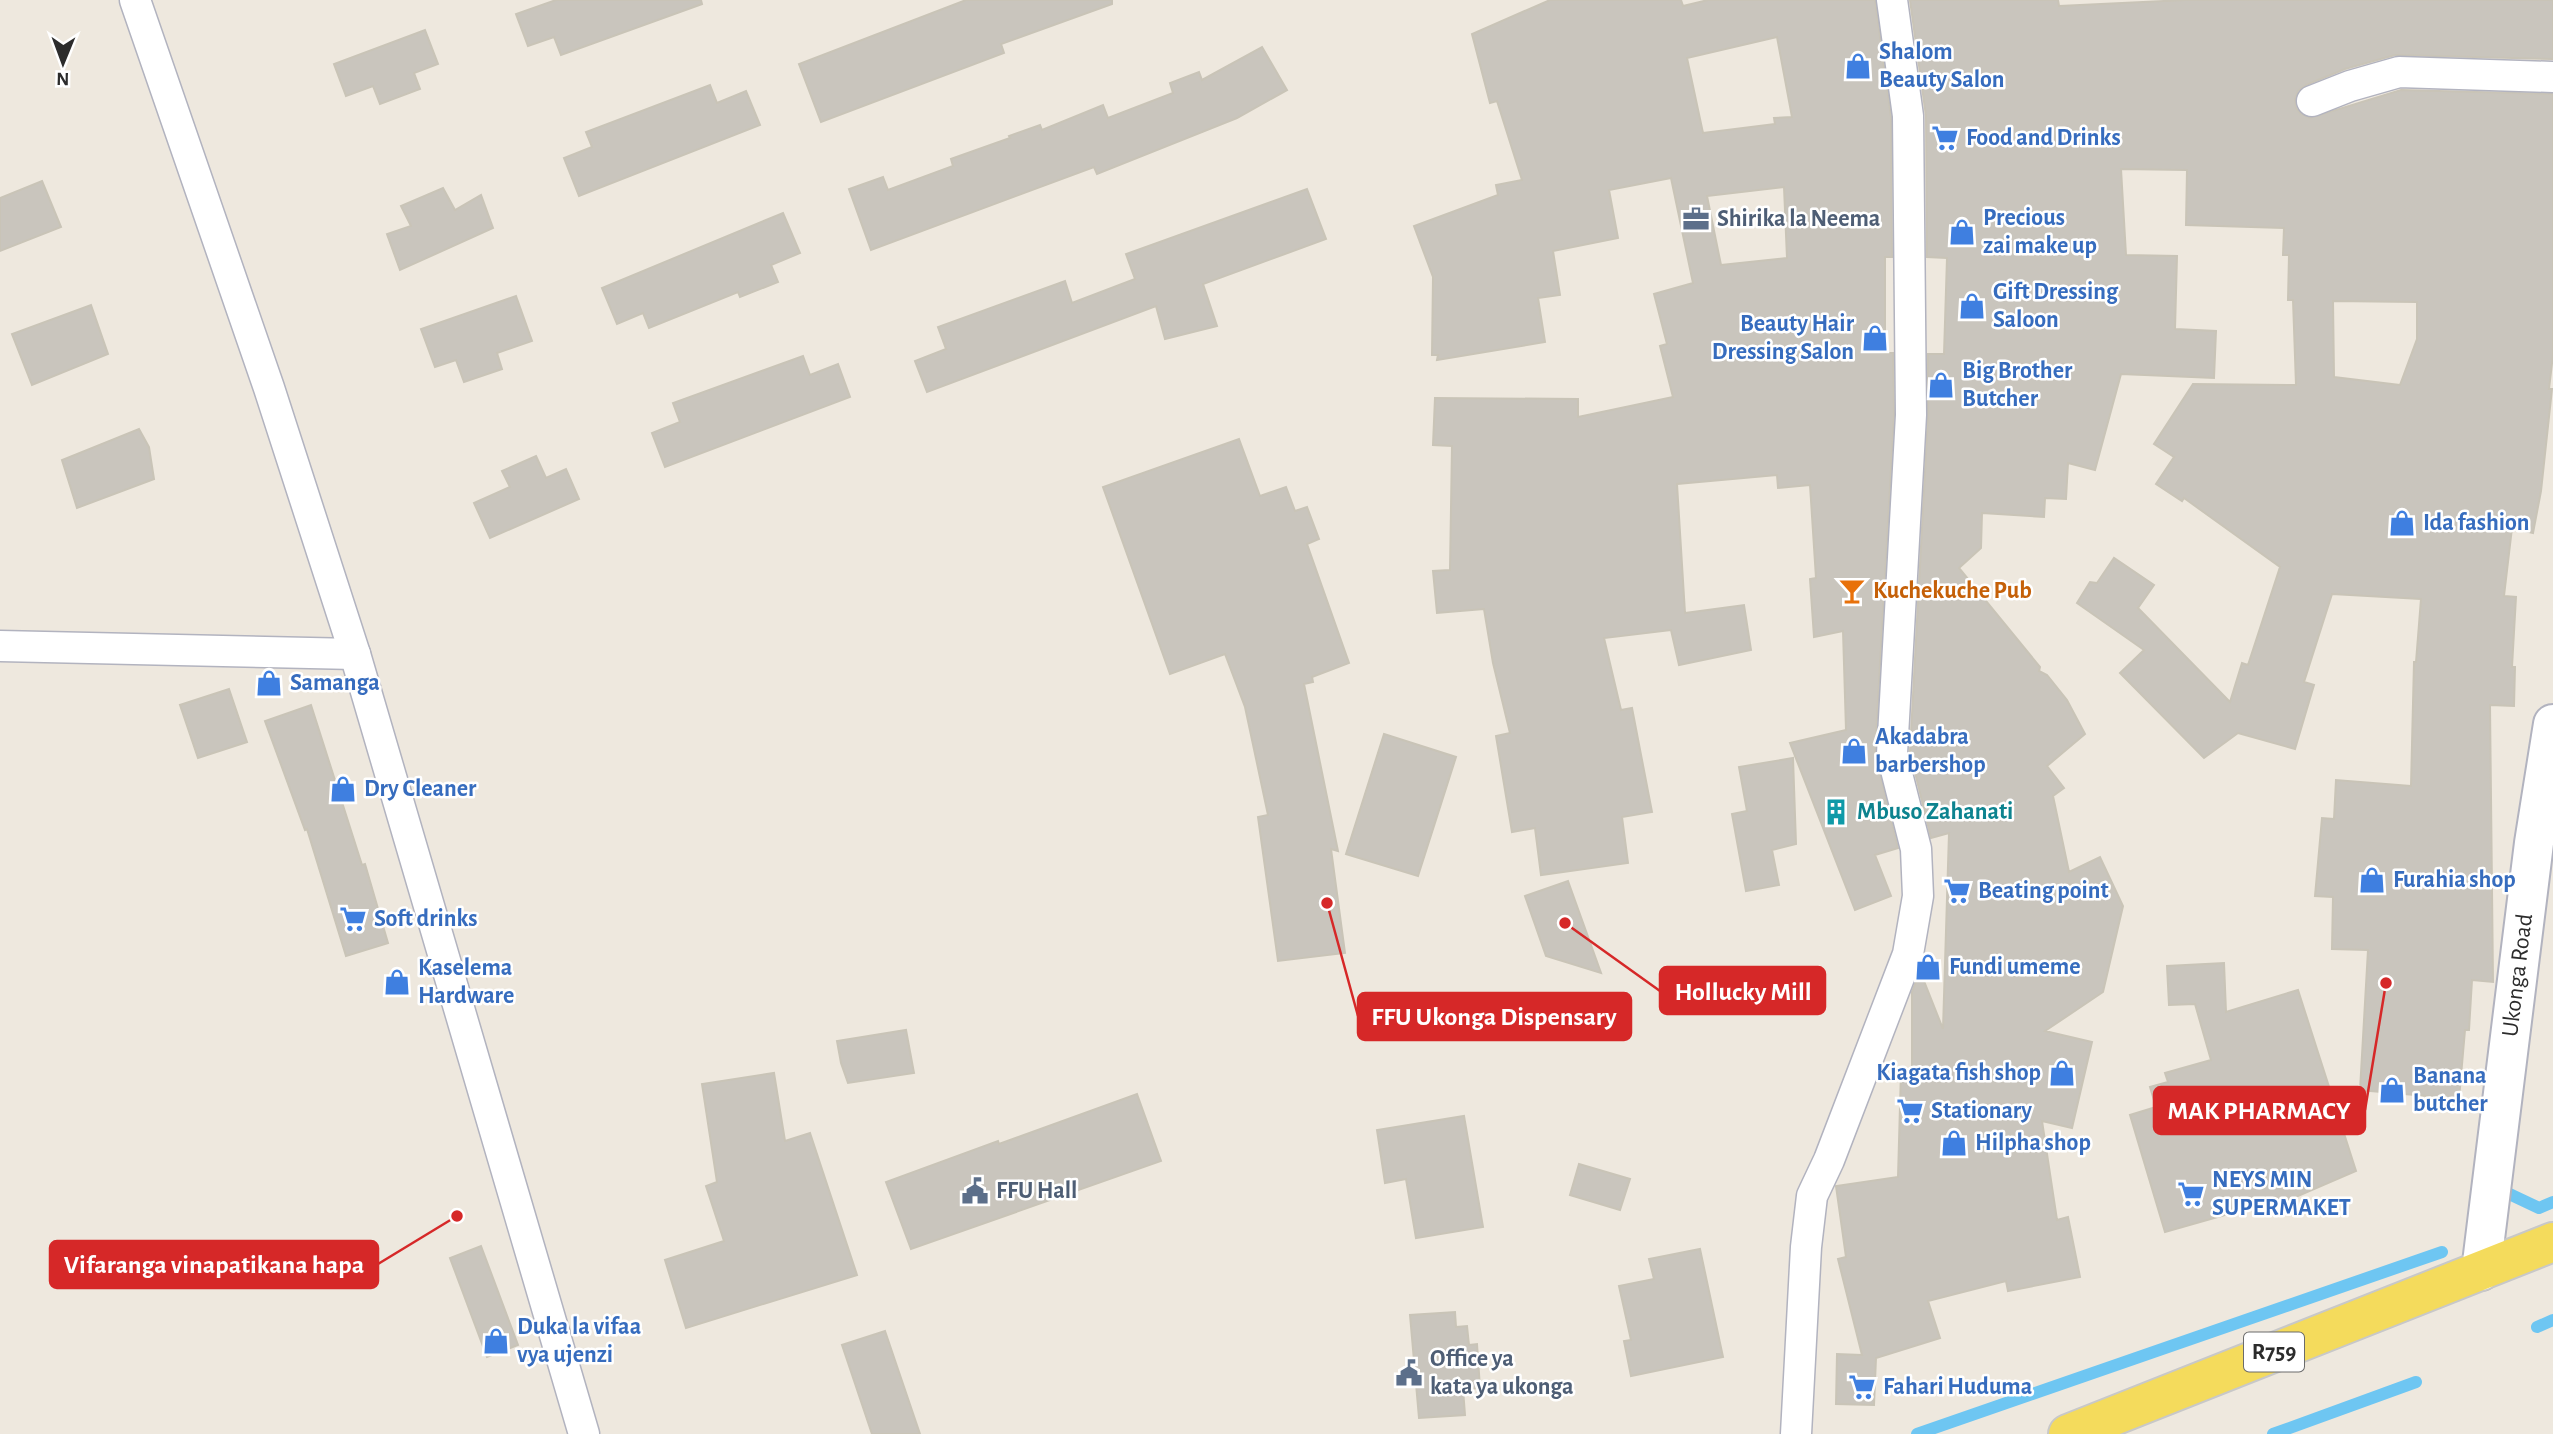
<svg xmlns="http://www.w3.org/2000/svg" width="2553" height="1434" font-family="'Alegreya Sans',sans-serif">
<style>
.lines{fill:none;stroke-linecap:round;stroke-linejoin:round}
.stream{stroke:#6ec6f2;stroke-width:12}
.building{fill:#c9c5bd;stroke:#c9c4b7;stroke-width:2;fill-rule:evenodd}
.street-casing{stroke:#b2b3bf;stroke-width:33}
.secondary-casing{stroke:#b2b3bf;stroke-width:42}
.primary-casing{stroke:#c8c8c8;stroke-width:42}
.street{stroke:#fff;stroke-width:30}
.secondary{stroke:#fff;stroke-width:38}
.primary{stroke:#f4db5c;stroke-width:38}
.labels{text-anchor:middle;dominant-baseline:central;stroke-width:5;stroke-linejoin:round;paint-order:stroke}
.shield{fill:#fff;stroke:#6b6b6b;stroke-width:2}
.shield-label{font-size:23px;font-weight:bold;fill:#2c2c2c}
.shop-label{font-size:24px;font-weight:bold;fill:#366cbe;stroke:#fff;text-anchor:start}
.service-label{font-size:24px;font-weight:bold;fill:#4e5e75;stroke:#fff;text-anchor:start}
.food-label{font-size:24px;font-weight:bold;fill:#c56008;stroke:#fff;text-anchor:start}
.culture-label{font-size:24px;font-weight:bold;fill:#0d838f;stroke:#fff;text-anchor:start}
.street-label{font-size:24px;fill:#2c2c2c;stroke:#fff}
.leader{fill:none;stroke:#d62828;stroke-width:2.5}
.callout-dot{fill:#d62828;stroke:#fff;stroke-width:2.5}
.callout{fill:#d62828;stroke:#d62828;stroke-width:2.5}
.callout-label{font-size:26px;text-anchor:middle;font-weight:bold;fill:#fff}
</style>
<rect width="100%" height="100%" fill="#eee8de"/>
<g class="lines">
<!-- stream -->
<g class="stream">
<path d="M2503 1184V1191L2539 1208 2553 1202"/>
<path d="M2537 1327 2553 1320"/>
<path d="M1917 1434 2442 1252"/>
<path d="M2273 1434 2416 1382"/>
</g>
</g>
<!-- building -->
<g class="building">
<path d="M556 0H701L702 4 561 55 554 37 528 46 516 14Z"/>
<path d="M966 0H1112V4L1001 44 1004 53 821 122 799 64Z"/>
<path d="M1550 0H1681L1683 6 1708 0H1875L1891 117 1892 257H1885V353H1893L1894 415 1875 753 1898 848 1875 855 1891 896 1855 910 1790 743 1846 730 1843 631 1814 637 1810 579 1816 578 1810 485 1778 488 1777 475 1677 484 1685 613 1744 605 1751 650 1679 665 1671 630 1604 638 1621 710 1632 708 1652 812 1622 817 1628 863 1541 875 1535 828 1512 832 1496 736 1510 733 1493 663 1484 609 1437 613 1433 571 1450 570 1452 446 1433 445 1435 398 1578 399V417L1673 397 1660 346 1667 344 1654 294 1693 283 1671 178 1609 190 1618 238 1553 251 1560 295 1538 298 1545 342 1437 360 1438 355H1432L1433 277 1414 226 1498 195 1496 185 1522 180 1497 101 1490 103 1472 34ZM1777 37 1792 117 1774 118 1775 124 1703 133 1687 58ZM1784 187 1787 258 1721 265 1707 196Z"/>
<path d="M1910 0H2058L2059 6 2185 0H2553V59L2395 55 2345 69 2306 85 2298 91 2295 99 2296 108 2301 114 2310 118 2401 90 2553 94V355L2549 389H2552L2541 491 2533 533 2512 528 2504 596 2516 597 2512 667H2515L2514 706 2490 705 2493 982 2472 980 2469 1030H2465L2459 1099 2360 1090 2368 950 2332 949 2333 897 2315 896 2322 818 2334 819 2336 780 2411 786 2414 662H2416L2421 599 2332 594 2304 682 2314 685 2295 749 2238 733 2204 758 2120 673 2144 650 2077 603 2090 582 2097 583 2114 558 2154 585 2138 608 2230 702 2242 663 2248 665 2280 567 2184 498 2182 501 2156 484 2174 457 2154 444 2193 384 2296 385 2293 300H2288L2289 255H2283L2284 228 2186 225 2187 170 2121 169 2126 255 2177 256 2175 329 2216 331 2214 378 2121 374 2095 470 2068 463 2066 499 2045 498 2044 517 1982 513 1981 548 1959 568 2040 667 2039 671 2047 675 2067 700 2085 734 2047 766 2064 788 2053 796 2069 872 2100 857 2123 906 2103 992 2045 1031 2092 1042 2072 1128 2042 1121 2057 1220 2068 1217 2080 1277 2008 1291 2006 1281 1928 1301 1940 1338 1876 1358 1874 1405 1836 1404 1837 1354 1862 1355 1838 1259 1846 1257 1836 1186 1898 1177 1901 1071H1912V992L1920 971 1943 1029 1949 833 1931 838 1910 752 1928 416V354H1944L1947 258 1927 257 1926 116ZM2333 301 2417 302V339L2400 385 2334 377Z"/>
<path d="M425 30 438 64 414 73 420 89 380 104 373 86 346 96 334 64Z"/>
<path d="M1262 47 1287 90 1237 118 1097 174 1094 167 871 250 849 189 883 177 888 190 953 166 951 159 1010 138 1009 136 1040 125 1042 130 1103 105 1108 118 1173 93 1170 83 1199 72 1202 80Z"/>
<path d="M710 85 717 103 746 91 760 125 579 196 564 158 592 147 586 132Z"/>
<path d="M42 181 61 227 0 251V198Z"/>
<path d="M443 188 455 210 481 195 493 228 400 270 387 234 411 226 401 206Z"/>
<path d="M1307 189 1326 239 1203 284 1217 326 1165 339 1156 306 927 392 915 361 946 349 938 327 1065 281 1072 303 1135 279 1126 254Z"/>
<path d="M783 213 800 253 771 265 778 282 740 297 738 292 649 328 643 313 617 324 602 288Z"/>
<path d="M516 296 532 341 497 353 502 369 464 382 456 360 435 367 421 329Z"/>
<path d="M91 305 108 354 32 385 12 334Z"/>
<path d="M803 356 810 375 838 364 850 397 665 467 652 433 680 422 673 403Z"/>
<path d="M139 429 149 447 154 479 77 508 62 460Z"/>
<path d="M1239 439 1260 496 1286 487 1295 511 1307 507 1319 539 1307 544 1349 663 1312 677 1313 682 1304 684 1338 851 1331 849 1345 953 1278 961 1258 817 1268 815 1245 707 1225 654 1170 674 1103 487Z"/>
<path d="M536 456 546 478 566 469 579 499 490 538 474 503 510 487 502 471Z"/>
<path d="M229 689 247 742 198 758 180 705Z"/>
<path d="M311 705 362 865 365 864 388 943 346 956 307 829 305 830 265 721Z"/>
<path d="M1384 734 1456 757 1418 876 1346 854Z"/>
<path d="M1793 758 1796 844 1772 850 1779 885 1746 891 1732 814 1747 811 1739 767Z"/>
<path d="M1568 881 1601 973 1546 956 1525 896Z"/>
<path d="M2224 963 2226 1012 2298 990 2356 1171 2282 1203 2281 1199 2165 1232 2130 1115 2156 1107 2150 1087 2168 1082 2165 1073 2211 1060 2195 1004 2169 1005 2167 966Z"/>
<path d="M906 1030 914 1073 848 1083 841 1063 837 1041Z"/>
<path d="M774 1073 785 1141 810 1133 857 1275 686 1328 665 1260 724 1241 706 1186 717 1182 702 1084Z"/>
<path d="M1137 1094 1161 1161 911 1249 886 1182 998 1141 999 1144Z"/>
<path d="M1464 1116 1483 1227 1416 1238 1406 1179 1385 1183 1377 1130Z"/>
<path d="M1579 1164 1630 1179 1620 1210 1570 1195Z"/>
<path d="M481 1246 518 1345 487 1357 450 1258Z"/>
<path d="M1700 1249 1723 1357 1631 1376 1624 1341 1631 1340 1619 1286 1654 1279 1649 1259Z"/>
<path d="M1455 1312 1456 1327 1467 1326 1469 1345 1477 1344 1480 1388 1463 1389 1465 1415 1419 1418 1410 1315Z"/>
<path d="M885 1331 920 1434H872L842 1345Z"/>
</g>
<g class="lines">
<!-- street casing -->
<g class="street-casing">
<g id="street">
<path d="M135 0 269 388 355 654 584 1434"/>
<path d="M2312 101 2350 86 2399 72 2553 77"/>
<path d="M0 646 355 654"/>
<path d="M1796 1434 1806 1247 1812 1196 1829 1160 1908 954 1918 896 1916 849 1892 754 1911 415 1908 116 1892 0"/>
</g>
</g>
<!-- secondary casing -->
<g class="secondary-casing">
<g id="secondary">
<path id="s1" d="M2481 1271 2534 843 2553 724"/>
</g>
</g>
<!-- primary casing -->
<g class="primary-casing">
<path id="primary" d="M2068 1434 2553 1242"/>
</g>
<!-- street -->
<use href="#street" class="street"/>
<!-- secondary -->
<use href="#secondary" class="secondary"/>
<!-- primary -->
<use href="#primary" class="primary"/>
</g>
<!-- icons -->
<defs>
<g id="shop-bare" transform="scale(2.1)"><path d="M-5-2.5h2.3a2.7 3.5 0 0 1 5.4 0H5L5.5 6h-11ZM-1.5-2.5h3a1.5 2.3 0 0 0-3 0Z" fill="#3f7fe0" stroke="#fff" stroke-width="2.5" paint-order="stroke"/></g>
<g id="supermarket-bare" transform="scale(2.1)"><path d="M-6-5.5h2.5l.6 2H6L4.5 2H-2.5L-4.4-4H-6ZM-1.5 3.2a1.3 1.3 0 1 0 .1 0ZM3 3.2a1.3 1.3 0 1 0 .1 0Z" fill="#3f7fe0" stroke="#fff" stroke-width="2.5" paint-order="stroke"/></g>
<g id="office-bare" transform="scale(2.1)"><path d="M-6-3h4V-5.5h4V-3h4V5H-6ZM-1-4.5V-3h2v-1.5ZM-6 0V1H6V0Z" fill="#5c6f8a" stroke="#fff" stroke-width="2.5" paint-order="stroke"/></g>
<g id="bar-bare" transform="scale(2.1)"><path d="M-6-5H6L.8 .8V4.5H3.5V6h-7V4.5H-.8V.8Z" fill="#e8710a" stroke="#fff" stroke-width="2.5" paint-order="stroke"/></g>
<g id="building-bare" transform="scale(2.1)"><path d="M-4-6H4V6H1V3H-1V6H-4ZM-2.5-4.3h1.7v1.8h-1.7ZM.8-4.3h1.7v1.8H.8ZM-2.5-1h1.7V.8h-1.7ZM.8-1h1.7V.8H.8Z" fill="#0f9aa8" stroke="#fff" stroke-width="2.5" paint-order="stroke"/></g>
<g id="civic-bare" transform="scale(2.1)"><path d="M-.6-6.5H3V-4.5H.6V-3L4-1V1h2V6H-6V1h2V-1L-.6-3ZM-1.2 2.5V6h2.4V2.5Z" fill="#5c6f8a" stroke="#fff" stroke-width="2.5" paint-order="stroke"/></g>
</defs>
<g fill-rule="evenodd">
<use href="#shop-bare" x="1858" y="66"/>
<use href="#supermarket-bare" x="1945" y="138"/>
<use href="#office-bare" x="1696" y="219"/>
<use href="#shop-bare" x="1962" y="232"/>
<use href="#shop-bare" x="1972" y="306"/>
<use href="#shop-bare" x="1875" y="338"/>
<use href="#shop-bare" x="1941" y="385"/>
<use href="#shop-bare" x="2402" y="523"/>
<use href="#bar-bare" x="1852" y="591"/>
<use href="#shop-bare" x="269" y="683"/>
<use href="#shop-bare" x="1854" y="751"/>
<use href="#shop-bare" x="343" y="789"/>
<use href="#building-bare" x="1836" y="812"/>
<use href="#shop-bare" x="2372" y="880"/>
<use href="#supermarket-bare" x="1957" y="891"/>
<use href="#supermarket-bare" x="353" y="919"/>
<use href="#shop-bare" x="1928" y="967"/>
<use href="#shop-bare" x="397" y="982"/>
<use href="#shop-bare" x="2062" y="1073"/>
<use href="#shop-bare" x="2392" y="1090"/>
<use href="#supermarket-bare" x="1910" y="1111"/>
<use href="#shop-bare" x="1954" y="1143"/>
<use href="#civic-bare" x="975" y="1191"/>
<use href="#supermarket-bare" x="2191" y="1194"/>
<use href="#shop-bare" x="496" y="1341"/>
<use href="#civic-bare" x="1409" y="1373"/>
<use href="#supermarket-bare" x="1862" y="1387"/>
</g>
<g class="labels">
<!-- shield labels -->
<rect class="shield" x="2244" y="1332.5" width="60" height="39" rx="5"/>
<g class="shield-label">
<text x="2274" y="1352">R759</text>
</g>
<!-- shop labels -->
<g class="shop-label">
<text x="1879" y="52">Shalom<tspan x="1879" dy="28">Beauty Salon</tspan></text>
<text x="1966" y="138">Food and Drinks</text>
<text x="1983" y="218">Precious<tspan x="1983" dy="28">zai make up</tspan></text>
<text x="1993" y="292">Gift Dressing<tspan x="1993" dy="28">Saloon</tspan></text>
<text x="1854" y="324" text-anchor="end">Beauty Hair<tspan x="1854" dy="28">Dressing Salon</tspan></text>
<text x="1962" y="371">Big Brother<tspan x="1962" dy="28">Butcher</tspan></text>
<text x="2423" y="523">Ida fashion</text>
<text x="290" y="683">Samanga</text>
<text x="1875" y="737">Akadabra<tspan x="1875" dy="28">barbershop</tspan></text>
<text x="364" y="789">Dry Cleaner</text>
<text x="2393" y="880">Furahia shop</text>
<text x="1978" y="891">Beating point</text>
<text x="374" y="919">Soft drinks</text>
<text x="1949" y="967">Fundi umeme</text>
<text x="418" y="968">Kaselema<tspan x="418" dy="28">Hardware</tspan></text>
<text x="2041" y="1073" text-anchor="end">Kiagata fish shop</text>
<text x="2413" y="1076">Banana<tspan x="2413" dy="28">butcher</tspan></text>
<text x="1931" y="1111">Stationary</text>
<text x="1975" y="1143">Hilpha shop</text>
<text x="2212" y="1180">NEYS MIN<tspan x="2212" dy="28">SUPERMAKET</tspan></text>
<text x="517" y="1327">Duka la vifaa<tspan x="517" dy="28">vya ujenzi</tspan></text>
<text x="1883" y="1387">Fahari Huduma</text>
</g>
<!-- service labels -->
<g class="service-label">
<text x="1717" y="219">Shirika la Neema</text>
<text x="996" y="1191">FFU Hall</text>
<text x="1430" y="1359">Office ya<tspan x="1430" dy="28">kata ya ukonga</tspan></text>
</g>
<!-- food labels -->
<g class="food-label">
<text x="1873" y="591">Kuchekuche Pub</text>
</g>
<!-- culture labels -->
<g class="culture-label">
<text x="1857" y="812">Mbuso Zahanati</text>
</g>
<!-- street labels -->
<g class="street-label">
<text stroke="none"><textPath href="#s1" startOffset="298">Ukonga Road</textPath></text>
</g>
</g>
<!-- callouts -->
<path class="leader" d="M1565 923L1660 991M1327 903L1358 1016M2386 983L2365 1110M457 1216L378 1264"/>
<g class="callout-dot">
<circle cx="1565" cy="923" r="7"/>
<circle cx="1327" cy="903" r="7"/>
<circle cx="2386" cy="983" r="7"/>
<circle cx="457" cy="1216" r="7"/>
</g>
<g class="callout">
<rect x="1660" y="967" width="165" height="47" rx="7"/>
<rect x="1358" y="993" width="273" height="47" rx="7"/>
<rect x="2154" y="1087" width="211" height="47" rx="7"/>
<rect x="50" y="1241" width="328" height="47" rx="7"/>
</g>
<g class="callout-label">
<text x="1743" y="1000">Hollucky Mill</text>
<text x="1494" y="1025">FFU Ukonga Dispensary</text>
<text x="2259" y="1119">MAK PHARMACY</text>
<text x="214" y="1273">Vifaranga vinapatikana hapa</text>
</g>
<!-- north arrow -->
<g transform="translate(63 63) rotate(181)" stroke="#ffffff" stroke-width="5" paint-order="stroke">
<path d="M0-5L12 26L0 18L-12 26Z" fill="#2c2c2c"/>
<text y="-10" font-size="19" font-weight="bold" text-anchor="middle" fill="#2c2c2c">N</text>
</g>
</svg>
